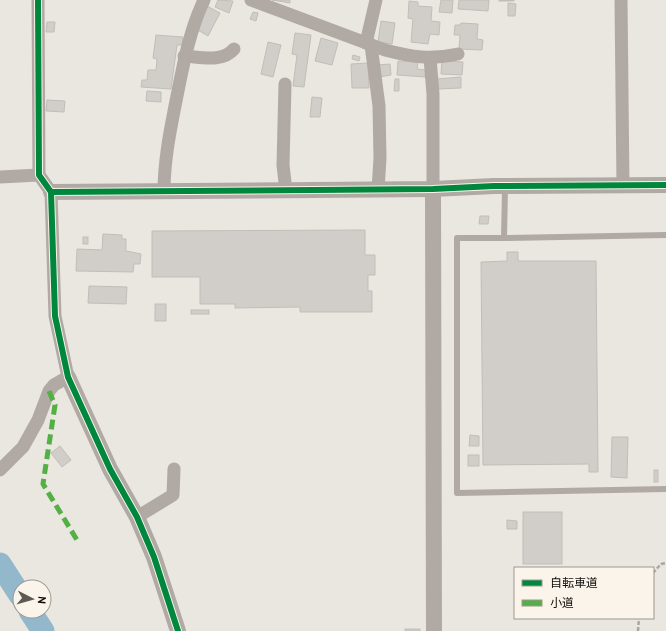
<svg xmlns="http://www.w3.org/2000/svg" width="666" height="631" font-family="Overpass,'Noto Sans JP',sans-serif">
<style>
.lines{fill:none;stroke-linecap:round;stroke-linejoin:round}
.river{stroke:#93b8cc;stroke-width:23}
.building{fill:#d1ceca;stroke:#c1beba}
.path{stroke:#a9a59f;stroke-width:2.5;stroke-dasharray:4 2;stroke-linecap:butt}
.service{stroke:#b1aaa4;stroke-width:6}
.minor{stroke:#b1aaa4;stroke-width:13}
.tertiary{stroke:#b1aaa4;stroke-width:16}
.quiet{stroke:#54b044;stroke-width:5;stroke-dasharray:10 5;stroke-linecap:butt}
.cycleway-casing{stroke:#faf4ea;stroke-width:8}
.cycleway{stroke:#00873e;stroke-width:6}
</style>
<rect width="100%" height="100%" fill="#eae6e0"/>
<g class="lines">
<!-- river -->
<g class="river">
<path d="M0 564 20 595"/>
<path d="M30 611 43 631"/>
</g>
</g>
<!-- building -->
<g class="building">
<path d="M218 0 233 1 229 13 215 7Z"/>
<path d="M272 0H290V3Z"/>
<path d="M441 0H453L452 13 439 12Z"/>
<path d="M459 0H489L488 11 458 9Z"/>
<rect x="499" y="0" width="15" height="1"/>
<path d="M409 1 418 2V6L432 7 431 21 440 22 439 35 430 34 428 44 411 42 413 19 408 18Z"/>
<path d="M508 3 516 4 515 16H508Z"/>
<path d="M207 6 220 13 208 36 196 29Z"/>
<path d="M253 12 258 13 256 21 250 19Z"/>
<path d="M381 21 395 23 392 44 378 42Z"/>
<path d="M47 22H55L54 32H46Z"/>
<path d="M461 23 478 24 477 39 483 40 482 50 459 49 460 35H454L455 25H460Z"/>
<path d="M295 33 311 35 304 87 293 86 297 55 292 54Z"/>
<path d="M156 35 183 37 182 45H177L171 89 141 87 142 80H147L148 70H156L157 59 153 58Z"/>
<path d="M321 38 338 43 332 65 315 61Z"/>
<path d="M268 42 281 45 273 77 261 74Z"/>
<path d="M353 55 360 57 359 61 352 59Z"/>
<path d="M398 61 418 62 417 69 426 70 425 77 397 75Z"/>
<path d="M442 61 463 62 462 75 441 74Z"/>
<path d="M368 63 369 88H352L351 64Z"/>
<path d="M390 64 391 75 379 77 378 65Z"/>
<path d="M461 77V88L438 89 437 79Z"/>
<path d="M395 79H399V91H394Z"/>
<path d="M147 91 161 92V102L146 101Z"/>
<path d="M312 97 322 98 320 117H310Z"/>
<path d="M47 100 65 101 64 112 46 111Z"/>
<path d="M480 216H489L488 224H479Z"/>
<path d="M365 230V255H375V275H368V291H372V312H300V307L235 308V304H200V277H152V231Z"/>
<path d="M103 234 122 235V239H126V251L141 254 140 264H134L133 272 76 271 77 249 102 250Z"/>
<rect x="83" y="237" width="5" height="7"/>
<path d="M507 252H518V261H596L598 472H589V464L483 465 481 262 507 261Z"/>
<path d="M89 286 127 287 126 304 88 303Z"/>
<rect x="155" y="304" width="11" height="17"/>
<rect x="191" y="310" width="18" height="4"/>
<path d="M470 435 479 436V446H469Z"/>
<path d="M612 437H628L627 478 611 477Z"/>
<path d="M60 446 71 460 62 467 51 453Z"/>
<rect x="468" y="455" width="11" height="11"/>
<rect x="654" y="470" width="4" height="12"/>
<rect x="523" y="512" width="39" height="52"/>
<path d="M507 520 517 521V529H507Z"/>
<rect x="405" y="629" width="15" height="2"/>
</g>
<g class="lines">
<!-- path -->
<g class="path">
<path d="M653 573 661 564 666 563"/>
<path d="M638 631 639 618"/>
</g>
<!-- service -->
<g class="service">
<path d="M666 235 504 238H457V493L666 489"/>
<path d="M504 238 505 188"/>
</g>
<!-- minor -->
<g class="minor">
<path d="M251 0 385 50C412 57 430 60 458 54"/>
<path d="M621 0 623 185"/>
<path d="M366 43 376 0"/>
<path d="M371 45 379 106 380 158 378 190"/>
<path d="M184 56C201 57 222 63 234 49"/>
<path d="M430 58 433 94V189"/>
<path d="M285 84 283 165 286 191"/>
<path d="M0 177 39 175"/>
<path d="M164 192C164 161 170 131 176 101 183 66 189 32 204 0"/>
<path d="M0 470 23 447 38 420 49 391 54 385 68 377 55 316 51 192 39 175 38 0"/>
<path d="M137 517 173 495 174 469"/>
</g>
<!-- tertiary -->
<g class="tertiary">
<path d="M433 189 434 631"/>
<path d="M51 192 433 189 494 186 666 185"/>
<path d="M68 377 110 469 137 517 154 557 178 631"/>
</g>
<!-- quiet -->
<path class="quiet" d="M49 391 55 405 43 484 77 540"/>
<!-- cycleway casing -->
<g class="cycleway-casing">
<g id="cycleway">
<path d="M38 0 39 175 51 192 55 316 68 377 110 469 137 517 154 557 178 631"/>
<path d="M51 192 433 189 494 186 666 185"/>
</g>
</g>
<!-- cycleway -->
<use href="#cycleway" class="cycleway"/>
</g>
<!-- legend -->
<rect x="514" y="567" width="140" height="52" fill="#faf4ea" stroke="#9d9891"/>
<rect x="522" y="580" width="20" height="6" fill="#00873e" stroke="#9d9891"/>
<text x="550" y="587" font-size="12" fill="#110f0b">自転車道</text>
<rect x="522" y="600" width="20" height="6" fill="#54b044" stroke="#9d9891"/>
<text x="550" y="607" font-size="12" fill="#110f0b">小道</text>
<!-- north arrow -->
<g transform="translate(32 599) rotate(96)"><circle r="19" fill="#faf4ea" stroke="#9d9891"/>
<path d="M0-3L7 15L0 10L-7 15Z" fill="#5d5a56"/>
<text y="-6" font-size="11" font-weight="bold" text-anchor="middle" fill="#110f0b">N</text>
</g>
</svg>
